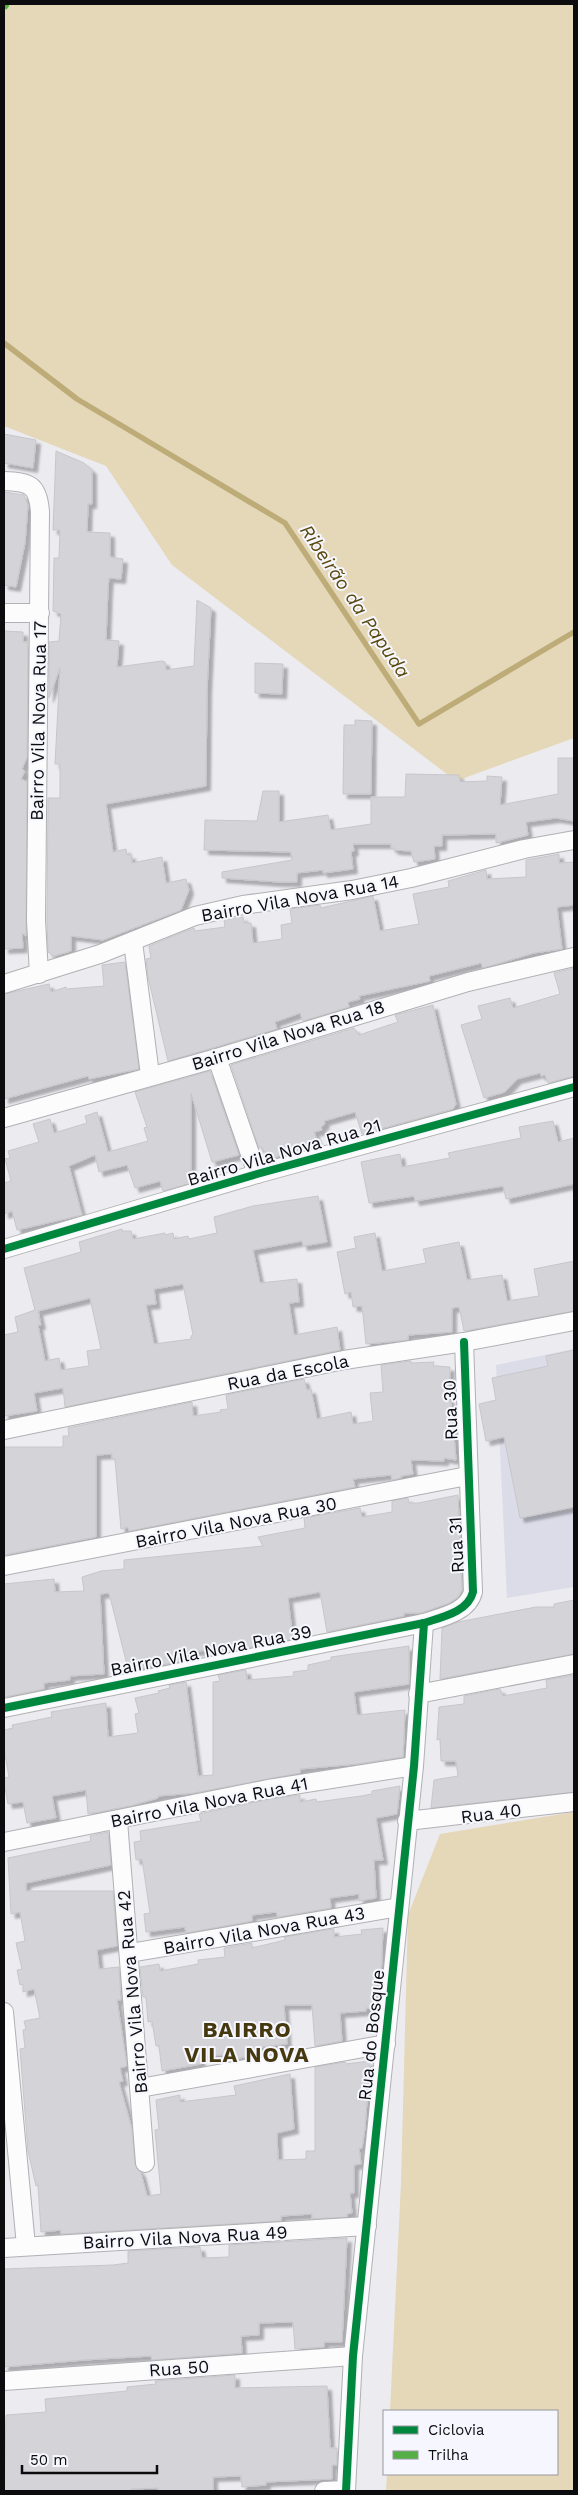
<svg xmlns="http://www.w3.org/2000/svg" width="578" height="2495" font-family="'Work Sans',sans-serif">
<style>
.built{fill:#dbdce8}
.green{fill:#e4d8b8}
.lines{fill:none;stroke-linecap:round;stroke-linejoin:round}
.stream{stroke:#bdab78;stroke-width:5.5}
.building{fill:#d4d4d8;stroke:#c7c7cb;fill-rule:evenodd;filter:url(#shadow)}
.minor-casing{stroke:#b1b1b5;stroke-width:20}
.minor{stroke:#fcfcfd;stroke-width:18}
.quiet{stroke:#54b044;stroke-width:6;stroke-dasharray:12 6;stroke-linecap:butt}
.cycleway-casing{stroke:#f5f6fe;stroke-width:11}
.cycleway{stroke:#00873e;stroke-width:8}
.labels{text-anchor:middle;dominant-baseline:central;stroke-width:4;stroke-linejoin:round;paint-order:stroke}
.street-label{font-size:18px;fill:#0c0c0f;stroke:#f5f6fe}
.water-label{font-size:19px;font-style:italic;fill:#5a480a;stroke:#f5f6fe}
.district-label{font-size:22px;font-weight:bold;letter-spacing:1px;fill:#463910;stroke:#f5f6fe}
</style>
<defs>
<filter id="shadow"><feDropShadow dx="4.5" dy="4.5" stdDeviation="1" flood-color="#0004"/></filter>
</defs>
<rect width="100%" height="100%" fill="#ebebf0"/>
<!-- built -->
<path class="built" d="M574 1349V1587L507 1598 496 1365Z"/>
<!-- green -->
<g class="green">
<path d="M4 4H574V738L456 781 172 565 106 466 4 426Z"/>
<path d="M574 1812V2491H386L387 2474H557V2411H390L401 2183 408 1915 440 1834Z"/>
</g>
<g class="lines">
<!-- stream -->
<path class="stream" d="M4 343 77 399 285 523 419 724 574 632"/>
</g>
<!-- building -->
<g class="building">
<path d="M4 434 36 440 33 468 4 463Z"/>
<path d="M56 451 84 463 92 470V504H88L87 532 110 533V557L123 559 121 579 109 578 108 588 106 640 119 641 117 667 162 661 165 662 166 670 194 666 197 600 211 608 207 690 206 786 106 804 113 852 126 849 127 855H131L132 863 162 857 166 883 186 879 189 890 181 910 103 940 71 936V951L54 956 48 952 47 920 48 798H60V764H55L60 668 49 698V642L59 641 61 614 53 611 54 558H59L60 530H53Z"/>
<path d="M4 492 24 495 28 505 25 543 16 587 4 585Z"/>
<path d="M4 631 23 632V642H28L27 757 22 769 25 771 21 779 27 782 26 936 22 933 23 948 4 949Z"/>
<path d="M255 663 283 664 282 694 255 693Z"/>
<path d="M355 720 372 721 371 794H343L344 725H355Z"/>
<path d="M558 758H574V821L556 818 526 822 528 835 496 843V834L442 835V846H434L435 859 414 862 411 851 394 850V848H391V844H353L354 851 351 852 353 869 323 873V870L297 873V882H279L222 878V872L292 860 291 852 204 850 205 820 257 821 263 791H279V822L328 815 331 830 371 824V797H405L406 774 459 775 460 782 487 781V776L502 777 500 805 558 794Z"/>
<path d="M559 854V863L574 862V905L557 907 562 949 534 953 483 968 481 963 429 976 430 981 359 996 360 999 348 1002 349 1007 303 1021 300 1013 275 1022 277 1029 168 1061 148 977 146 959 151 958 149 946 194 928 195 931 225 927 224 920 243 917 244 923H251L253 943 282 939 281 925 292 923 290 909 320 905 321 908 373 896 380 931 419 924 413 894 449 887 448 881 486 870 487 879 526 877V860Z"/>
<path d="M125 962 139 1069 89 1079 88 1076 4 1099V994L49 984 51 992 66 987 67 989 104 986 102 965Z"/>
<path d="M574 968V1076L548 1083 545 1075 541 1076 540 1073 517 1079 505 1092 484 1098 461 1025 482 1019 478 1006 510 998 513 1008 560 994 554 973Z"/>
<path d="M433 1005 456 1104 453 1109 362 1134 355 1112 324 1121 325 1124 321 1127 322 1130 314 1132 319 1145 269 1159 262 1147 259 1148 231 1065 354 1028 359 1035 398 1022 395 1015Z"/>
<path d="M210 1071 239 1155 212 1162 191 1093V1183L163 1191 160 1181 135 1188 127 1165 99 1172 95 1155 69 1166 82 1215 17 1230 12 1211 4 1214V1183L11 1181 5 1159 10 1158 8 1151 39 1142 33 1124 50 1119 54 1133 87 1123 85 1116 97 1112 108 1152 148 1141 144 1128 147 1127 135 1092Z"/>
<path d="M553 1121 558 1142 574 1138V1184L506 1199 503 1186 415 1201 414 1196 369 1203 361 1162 400 1154 402 1167 450 1158 448 1153 521 1138 519 1127Z"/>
<path d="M318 1196 327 1242 303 1246 302 1241 253 1250 260 1283 297 1279 299 1302 289 1303 294 1335 337 1327 340 1350 65 1407 63 1388 34 1393 37 1411 4 1416V1335L18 1332 15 1317 35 1310 24 1268 81 1252 79 1242 122 1229V1231H131L133 1239 165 1233V1235L173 1233 174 1239 188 1236 189 1239 217 1233 214 1217 253 1206ZM183 1284 193 1335 191 1336V1339L154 1344 146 1305 156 1304 154 1289ZM90 1298 101 1349 87 1351 89 1366 61 1370 59 1358 45 1361 38 1325H41L38 1311Z"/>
<path d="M375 1233 382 1271 426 1263 423 1249 459 1242 467 1280 502 1275 507 1301 539 1296 534 1269 574 1261V1311L464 1331 459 1307 452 1308V1332L408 1335V1340L366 1344 362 1306 353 1307 351 1292 345 1294 337 1252 356 1248 354 1237Z"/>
<path d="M574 1350V1507L520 1518 504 1437 486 1441 479 1404 496 1400 492 1378 548 1366 546 1356Z"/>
<path d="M411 1361V1363L434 1362 433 1366 450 1367 449 1401H451L456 1460 444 1458V1461L411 1460 413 1474 401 1476V1478L392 1480 391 1475 353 1479 355 1487 129 1531 128 1527 121 1529 115 1459H112V1454L96 1455V1537L4 1555V1447H63V1436H69L68 1428 192 1402 193 1416 221 1412 220 1410 228 1409 226 1395 304 1379 307 1390 311 1389 317 1419 351 1412 353 1424 373 1421 370 1393 383 1392 381 1365Z"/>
<path d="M458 1495 462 1590 458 1597 449 1603 421 1613H404V1616L327 1632 320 1592 288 1598 293 1639 212 1655 210 1650 185 1652V1661L136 1669H128L109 1593 100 1594 104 1674 70 1676V1680L44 1683V1689L4 1697V1584L54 1579 55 1592 84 1591 82 1577 101 1571 124 1569V1560L263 1546 258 1537 305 1528 304 1518 360 1508 362 1517 392 1512V1501L408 1498 409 1503H418Z"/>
<path d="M574 1600V1654L440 1679 442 1628 458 1622 536 1607H554V1604Z"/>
<path d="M409 1646V1684L354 1692 357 1715 405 1710 403 1757 357 1764 300 1769V1773L194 1793 158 1796V1798L130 1806 88 1814 86 1790 52 1796 56 1818 27 1823 23 1802 8 1804 4 1782V1778L9 1777 4 1749V1730L13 1728 12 1725 52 1717 51 1712 106 1703 108 1737 138 1733 135 1714 139 1713 135 1698 159 1693 158 1691 170 1688 169 1685 186 1682 198 1776 213 1775V1682L220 1681 218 1675 246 1670 247 1680 294 1676 293 1672 308 1670V1665L331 1660V1657Z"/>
<path d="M574 1675V1792L431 1808 434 1780 458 1776 456 1761H441L440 1739 437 1740 439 1707 464 1704V1696L500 1689 503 1696 547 1688 546 1680Z"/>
<path d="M400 1786 397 1814 376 1818 383 1860H374L376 1898 359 1901V1894L330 1898 331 1908 278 1917 276 1912 252 1915V1921L186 1933 185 1927 146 1932 144 1914 150 1913 142 1859 136 1860 134 1842 141 1841 140 1831 201 1821 199 1814 270 1799 300 1795V1802L316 1799 317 1802 361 1796 372 1794V1791Z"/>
<path d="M108 1832 111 1865 26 1883V1891H113L117 1946 97 1950 99 1969 119 1967 121 2000H117L127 2066 120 2068 123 2081 119 2082 132 2129 135 2164 141 2173 147 2196 161 2194 155 2130 159 2129 156 2100 180 2095V2102L236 2095 234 2086 290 2074 294 2129 277 2133 278 2160 306 2159V2151H315V2067L345 2062 346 2064 370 2061 365 2128 362 2148H359L361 2164 354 2165V2193H350L352 2213 347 2214V2217L312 2219V2214L281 2216V2221L61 2234V2230L41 2232 38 2185 36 2186 28 2151 20 2049 25 2048 23 2030 26 2029 24 2021 40 2018 34 1989 23 1992V1984L20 1985 17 1970 22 1969 16 1943 25 1941 20 1912 11 1914 8 1858 91 1841 90 1836Z"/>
<path d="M383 1928 381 1980 380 1985 375 1986 374 2008H366V2011L340 2013 342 2041 315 2046 312 2005H284L287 2044 260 2047 261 2054 234 2059 233 2054 200 2056 201 2064 162 2071 159 2046H156L152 2021 148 2022 146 1997H143L140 1967 159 1964 160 1971 198 1964V1960L225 1957 224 1948 252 1943V1948L285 1940 284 1937 334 1929V1937L362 1934 361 1930Z"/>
<path d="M347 2238 342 2342H324V2347L295 2349 293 2322 259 2323V2335L241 2336 242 2353 152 2360 151 2356 84 2360 4 2367V2269L113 2265 128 2263V2251L200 2247 202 2258 229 2257V2245Z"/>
<path d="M235 2375V2388L327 2386 330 2448H337V2465H332V2479L266 2482V2485L242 2487 241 2476 213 2477V2491H158V2488L131 2489V2491H4L6 2415 46 2412 45 2399 127 2391V2387L156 2384 155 2381Z"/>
</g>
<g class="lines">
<!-- minor casing -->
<g class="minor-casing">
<g id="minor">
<path d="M4 481C29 482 38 484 40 512L36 920 39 974"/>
<path d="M4 613H40"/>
<path d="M133 942 150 1075"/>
<path d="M4 984 100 954 195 916 243 905 352 890 411 878 524 849 574 840"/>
<path d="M217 1058 257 1174"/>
<path d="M4 1118 217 1058 468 982 574 957"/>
<path d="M4 1249 257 1174 574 1087"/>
<path d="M4 1430 344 1360 464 1342 574 1321"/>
<path d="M4 1566 467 1476"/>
<path d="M418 1694 574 1664"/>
<path d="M4 1708 424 1623C442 1617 468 1612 473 1592L464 1342"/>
<path d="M118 1821 145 2163"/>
<path d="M407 1821 574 1802"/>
<path d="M4 1842 268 1789 414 1766"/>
<path d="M130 1953 399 1907"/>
<path d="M4 2012 26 2246"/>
<path d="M140 2088 386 2044"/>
<path d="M4 2248 367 2226"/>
<path d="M4 2381 353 2356"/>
<path d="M324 2491 346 2490"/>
<path d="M346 2491 353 2356 414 1766 424 1623"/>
</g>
</g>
<!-- minor -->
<use href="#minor" class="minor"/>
<!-- quiet -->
<path class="quiet" d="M4 8 7 4"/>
<!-- cycleway casing -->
<g class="cycleway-casing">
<g id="cycleway">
<path d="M4 1249 257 1174 574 1087"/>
<path d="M4 1708 424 1623C442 1617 468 1612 473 1592L464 1342"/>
<path d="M346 2491 353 2356 414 1766 424 1623"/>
</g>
</g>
<!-- cycleway -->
<use href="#cycleway" class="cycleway"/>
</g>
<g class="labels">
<!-- street labels -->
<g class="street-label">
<text transform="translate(38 721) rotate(-89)">Bairro Vila Nova Rua 17</text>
<text transform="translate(300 898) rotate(-10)">Bairro Vila Nova Rua 14</text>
<text transform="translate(288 1035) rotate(-17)">Bairro Vila Nova Rua 18</text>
<text transform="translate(284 1152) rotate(-16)">Bairro Vila Nova Rua 21</text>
<text transform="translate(288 1372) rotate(-11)">Rua da Escola</text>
<text transform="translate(450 1410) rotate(-92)">Rua 30</text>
<text transform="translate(236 1522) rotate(-11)">Bairro Vila Nova Rua 30</text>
<text transform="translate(456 1545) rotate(-93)">Rua 31</text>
<text transform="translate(211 1650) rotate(-11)">Bairro Vila Nova Rua 39</text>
<text transform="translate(209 1802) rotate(-11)">Bairro Vila Nova Rua 41</text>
<text transform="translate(491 1813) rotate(-7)">Rua 40</text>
<text transform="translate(264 1930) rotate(-10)">Bairro Vila Nova Rua 43</text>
<text transform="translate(132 1992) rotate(-95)">Bairro Vila Nova Rua 42</text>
<text transform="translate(371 2035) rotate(-84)">Rua do Bosque</text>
<text transform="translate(185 2237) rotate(-3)">Bairro Vila Nova Rua 49</text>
<text transform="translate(179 2368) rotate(-4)">Rua 50</text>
</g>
<!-- water labels -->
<g class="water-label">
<text transform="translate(355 601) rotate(56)">Ribeirão da Papuda</text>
</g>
<!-- district labels -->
<g class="district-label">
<text x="247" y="2029">BAIRRO<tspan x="247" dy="25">VILA NOVA</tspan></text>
</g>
</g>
<!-- border -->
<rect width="578" height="2495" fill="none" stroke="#0c0c0f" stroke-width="10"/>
<!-- legend -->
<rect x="383" y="2410" width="175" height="65" fill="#f5f6fe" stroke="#98989e"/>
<rect x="393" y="2426" width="25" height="8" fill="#00873e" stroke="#98989e"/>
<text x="428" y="2435" font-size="15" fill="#0c0c0f">Ciclovia</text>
<rect x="393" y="2451" width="25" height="8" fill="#54b044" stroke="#98989e"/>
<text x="428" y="2460" font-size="15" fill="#0c0c0f">Trilha</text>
<!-- scale -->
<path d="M22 2465v8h135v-8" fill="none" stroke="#0c0c0f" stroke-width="2.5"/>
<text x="30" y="2465" font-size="15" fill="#0c0c0f" stroke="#f5f6fe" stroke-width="4" paint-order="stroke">50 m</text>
</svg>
